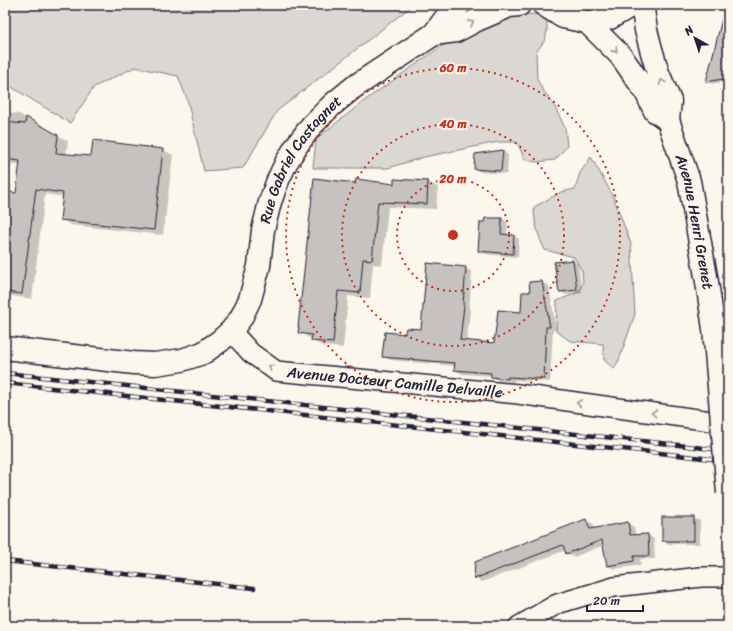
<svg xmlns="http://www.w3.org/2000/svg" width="733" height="631" font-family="Sriracha,sans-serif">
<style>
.green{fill:#dbd8d3;stroke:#7e7d87}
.shadow{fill:#0003}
.building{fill:#c6c2c0;stroke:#22223b}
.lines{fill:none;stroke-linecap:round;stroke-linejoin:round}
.minor-casing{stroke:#22223b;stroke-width:22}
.tertiary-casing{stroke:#22223b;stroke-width:25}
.primary-casing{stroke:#22223b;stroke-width:25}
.minor{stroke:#fbf7ec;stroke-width:19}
.tertiary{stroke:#fbf7ec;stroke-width:22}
.primary{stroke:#fbf7ec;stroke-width:22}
.rail-casing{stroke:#22223b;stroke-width:4.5}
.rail{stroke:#fbf7ec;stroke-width:3;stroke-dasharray:9;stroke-linecap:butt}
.primary-bridge-casing{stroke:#22223b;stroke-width:25;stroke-linecap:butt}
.primary-bridge{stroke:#fbf7ec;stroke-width:22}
.oneway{stroke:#99979c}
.ring{fill:none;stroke:#c8321e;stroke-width:2;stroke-dasharray:2 4}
.labels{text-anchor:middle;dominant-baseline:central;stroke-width:4;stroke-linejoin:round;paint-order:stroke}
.street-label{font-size:15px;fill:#22223b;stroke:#fbf7ec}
.centre{fill:#c8321e;stroke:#fbf7ec;stroke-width:2}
.ring-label{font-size:12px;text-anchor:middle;font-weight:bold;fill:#c8321e;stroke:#fbf7ec;stroke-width:4;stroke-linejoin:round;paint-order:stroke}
</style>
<rect width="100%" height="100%" fill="#fbf7ec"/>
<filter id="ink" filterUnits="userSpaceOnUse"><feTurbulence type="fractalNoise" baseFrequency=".025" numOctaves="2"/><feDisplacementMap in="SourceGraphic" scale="8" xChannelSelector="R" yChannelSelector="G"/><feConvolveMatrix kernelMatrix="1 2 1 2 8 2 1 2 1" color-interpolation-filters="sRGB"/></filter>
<g filter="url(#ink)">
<!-- green -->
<g class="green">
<path d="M5 5H413L277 111 243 168 204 171 187 99 178 76 135 67 94 87 70 123 5 83Z"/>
<path d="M537 14 547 21V31L545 40 536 52 537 79 541 87 555 107 565 128 567 146 555 160 537 162 525 160 517 142H498L424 157 388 168H313L316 139 364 101 450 40 505 15Z"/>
<path d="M591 157 613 196 631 244 635 314 619 360 614 369 604 360 603 344 570 341 556 331 557 301 579 292 583 282 582 271 574 257 545 250C538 236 534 222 534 207L561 192 575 189 580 173Z"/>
</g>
<!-- shadow -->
<g class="shadow">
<path d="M726 8 728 9V112L726 111 722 82 712 84 707 81Z"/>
<path d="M5 112 19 114 68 141 66 155 92 157 94 141 163 150 173 155 163 235 71 225 61 219 64 197 45 194 32 299 5 295V192L17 194 21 165 5 163Z"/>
<path d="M503 151 508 155 507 174 480 172 475 168Z"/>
<path d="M395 180 428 182 438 187 436 209 388 207 382 265 373 264 370 298 348 296 343 348 322 346 312 340V338H309L300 332 356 184 394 185Z"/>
<path d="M486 219H502L508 222 507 235 514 236 519 239 518 257 484 254 479 251Z"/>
<path d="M573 261 578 264 582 293 565 295 560 291Z"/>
<path d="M465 268 472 272 469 309 470 310 467 341 495 344 522 313 531 293 542 282 549 286 556 330H553L550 382 514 380V382L499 381 492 377V376L462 374 455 370V366L390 360 383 357 406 335 422 330Z"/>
<path d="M663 518H694L700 521V544H668L663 540Z"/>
<path d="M586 520 593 524 595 529 628 523 634 527 636 536 648 535 654 539 655 559H640L641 565 614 569 608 566 604 545 574 557 567 553 566 550 482 582 475 578Z"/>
</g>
<!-- building -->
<g class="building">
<path d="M723 15 728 16V78L706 82Z"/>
<path d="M26 117 58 135 56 153 91 156 93 140 163 149 154 230 60 220 63 193 36 189 22 294 5 292V191L16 193 20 161 5 159V122L25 124Z"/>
<path d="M503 150 501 171 474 169 475 154Z"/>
<path d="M314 178 355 183 356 179 394 184V179L428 181 427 204 378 202 372 260 363 259 360 293 338 291 333 343 311 341 312 335 298 333 299 327H298Z"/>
<path d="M485 218H502L501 234 514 235 513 254 478 251 480 222H484Z"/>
<path d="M573 260 577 290 559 292 554 262Z"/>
<path d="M427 263 466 267 463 305 464 306 460 340 494 343 498 310 521 312 522 292H530L529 282 542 281 550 327H546L544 379 508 377V379L491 377V373L454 370 455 363 382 357 385 332 405 334 406 328 421 329Z"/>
<rect x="662" y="517" width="32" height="24"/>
<path d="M586 519 590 529 628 522 630 535 648 534 649 556H634V561L607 566 602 540 566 554 563 545 474 579 475 562Z"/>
</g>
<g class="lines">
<!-- minor casing -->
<g class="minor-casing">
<g id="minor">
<path id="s1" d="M231 331 251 353 276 371 518 394 711 421H728"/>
<path d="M519 626 557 604 614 587 701 577H728"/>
</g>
</g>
<!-- tertiary casing -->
<g class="tertiary-casing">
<g id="tertiary">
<path d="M434 34 456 31 477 20 498 11 509 6 519 5"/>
<path id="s2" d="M5 348 134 363 155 364 182 360 203 353 220 341 231 331 241 318 250 299 259 266 263 230 270 202 278 180 286 163 297 145 312 125 332 105 354 87 434 34 447 16 459 5"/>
</g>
</g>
<!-- primary casing -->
<g class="primary-casing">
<g id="primary">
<path d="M544 5 563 17 587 22 610 18 632 5"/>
<path id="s3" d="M644 5 643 10 646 30 651 49 658 73 670 101 668 120 689 181 707 282 714 329 715 340"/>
<path d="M587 22 621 56 646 92 655 111 668 120"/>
</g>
</g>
<!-- minor -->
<use href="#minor" class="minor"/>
<!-- tertiary -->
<use href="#tertiary" class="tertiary"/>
<!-- primary -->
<use href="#primary" class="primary"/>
<!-- rail casing -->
<g class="rail-casing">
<g id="rail">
<path d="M5 373 670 444 728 451"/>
<path d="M5 383 669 454 728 461"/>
<path d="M5 561 254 588"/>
</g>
</g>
<!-- rail -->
<use href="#rail" class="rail"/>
<!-- primary-bridge casing -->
<g class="primary-bridge-casing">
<path id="primary-bridge" d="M715 340 728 493"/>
</g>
<!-- primary-bridge -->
<use href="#primary-bridge" class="primary-bridge"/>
</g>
<!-- one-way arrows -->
<defs><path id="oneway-chevron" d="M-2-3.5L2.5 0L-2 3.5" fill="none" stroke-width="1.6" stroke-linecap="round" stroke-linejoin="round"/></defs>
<g class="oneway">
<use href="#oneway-chevron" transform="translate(471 23) rotate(-28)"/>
<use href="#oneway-chevron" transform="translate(615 50) rotate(48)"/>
<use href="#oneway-chevron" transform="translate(662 82) rotate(-111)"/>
<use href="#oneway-chevron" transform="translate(271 367) rotate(-145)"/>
<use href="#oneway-chevron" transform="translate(579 403) rotate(-172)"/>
<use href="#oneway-chevron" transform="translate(654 413) rotate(-172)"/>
</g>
</g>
<!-- distance rings -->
<g class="ring">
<circle cx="453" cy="235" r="56"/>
<circle cx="453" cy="235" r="111"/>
<circle cx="453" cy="235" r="167"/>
</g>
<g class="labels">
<!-- street labels -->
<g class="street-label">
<text stroke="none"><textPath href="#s2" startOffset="425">Rue Gabriel Castagnet</textPath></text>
<text stroke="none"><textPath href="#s3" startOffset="225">Avenue Henri Grenet</textPath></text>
<text stroke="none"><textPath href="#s1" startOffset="180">Avenue Docteur Camille Delvaille</textPath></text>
</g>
</g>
<circle cx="453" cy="235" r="6" class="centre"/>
<g class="ring-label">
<text x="453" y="72">60 m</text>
<text x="453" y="128">40 m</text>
<text x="453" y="183">20 m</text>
</g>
<!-- margin -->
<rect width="733" height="631" fill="none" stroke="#fbf7ec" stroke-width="20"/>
<rect x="10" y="10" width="713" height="611" fill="none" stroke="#22223b" stroke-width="1.5" filter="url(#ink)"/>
<!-- north arrow -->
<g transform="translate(695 38) rotate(321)" stroke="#fbf7ec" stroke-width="3" paint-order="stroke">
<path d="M0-3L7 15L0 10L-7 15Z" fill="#22223b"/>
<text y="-6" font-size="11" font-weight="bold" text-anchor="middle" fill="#22223b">N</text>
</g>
<!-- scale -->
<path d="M587 605v6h56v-6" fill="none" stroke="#22223b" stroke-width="2"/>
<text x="593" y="605" font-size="12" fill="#22223b" stroke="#fbf7ec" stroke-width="3" paint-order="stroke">20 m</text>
</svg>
